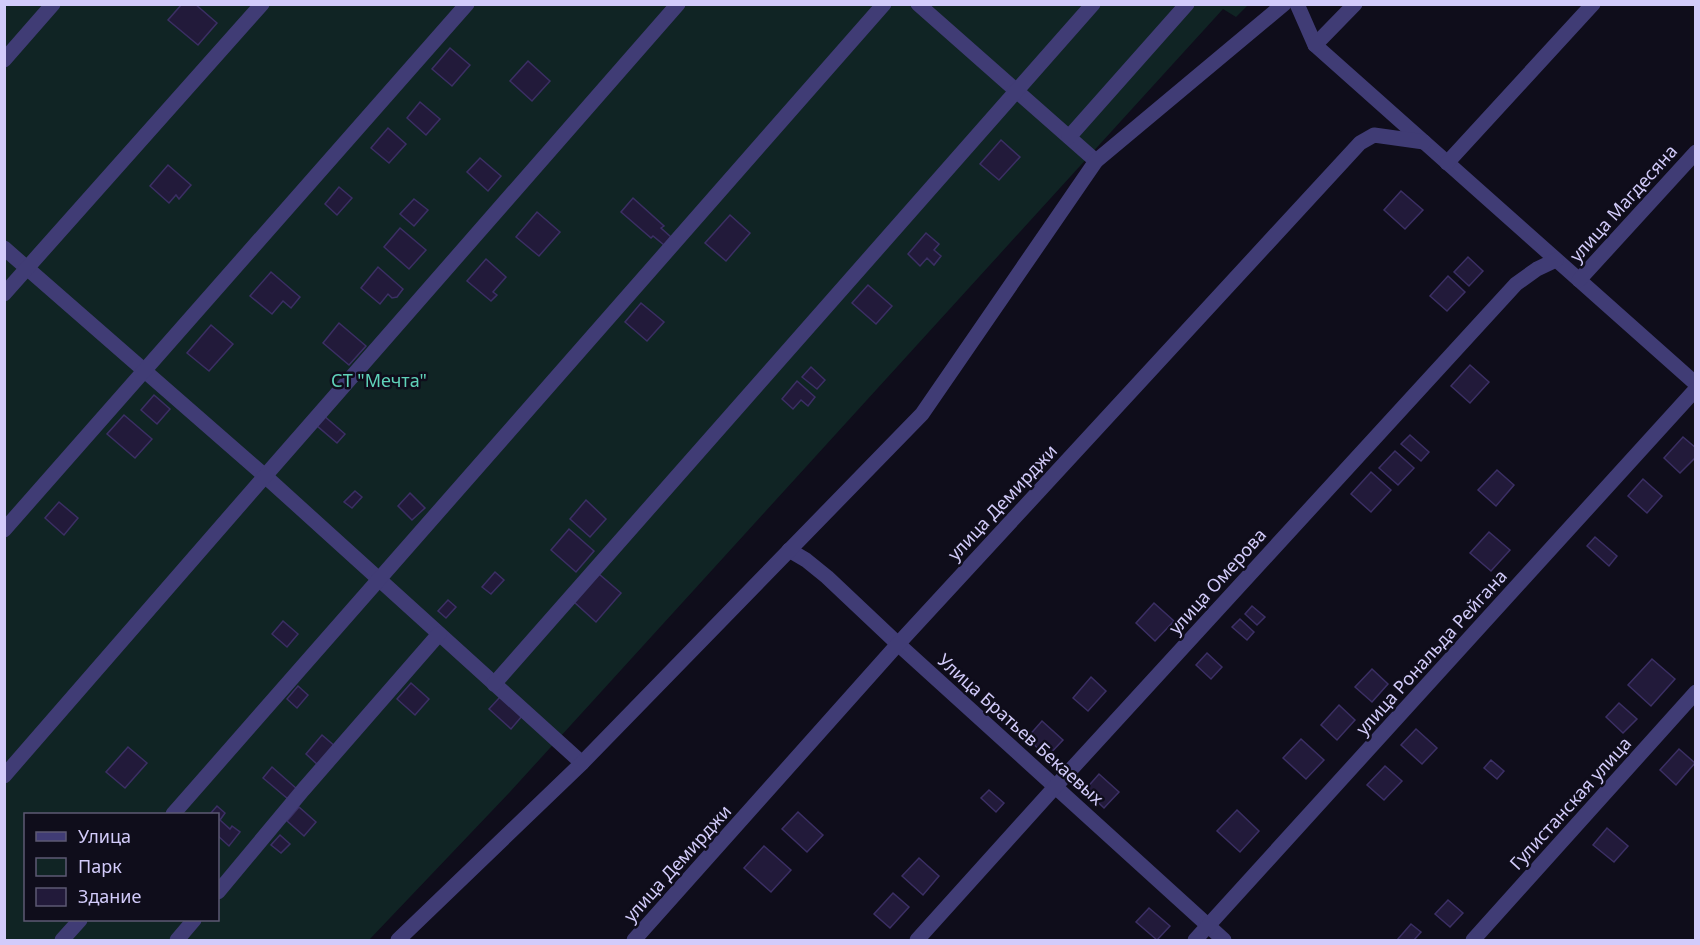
<svg xmlns="http://www.w3.org/2000/svg" width="1700" height="945" font-family="'Noto Sans',sans-serif">
<style>
.green{fill:#102424;fill-rule:evenodd}
.building{fill:#221a3a;stroke:#3b2f64;stroke-width:1.5}
.lines{fill:none;stroke-linecap:round;stroke-linejoin:round}
.minor{stroke:#403c75;stroke-width:15}
.labels{text-anchor:middle;dominant-baseline:central;stroke-width:5;stroke-linejoin:round;paint-order:stroke}
.street-label{font-size:18px;fill:#d2cbfa;stroke:#0f0d1b}
.park-label{font-size:18px;fill:#5fd2b9;stroke:#0f0d1b}
</style>
<rect width="100%" height="100%" fill="#0f0d1b"/>
<!-- green -->
<path class="green" d="M5 5H1248L1236 17 1223 9 509 793 369 940H5ZM26 814H218V920H26Z"/>
<!-- building -->
<g class="building">
<path d="M182 4H195L217 23 198 45 168 20Z"/>
<path d="M450 48 470 65 452 86 432 69Z"/>
<path d="M528 61 550 81 532 101 510 81Z"/>
<path d="M420 102 440 119 426 135 407 118Z"/>
<path d="M388 128 406 144 389 163 371 148Z"/>
<path d="M1001 140 1020 157 999 180 980 164Z"/>
<path d="M480 158 501 176 488 191 467 172Z"/>
<path d="M168 165 191 185 179 199 176 195 169 203 150 186Z"/>
<path d="M339 187 352 198 337 215 325 204Z"/>
<path d="M1401 191 1423 210 1405 229 1384 210Z"/>
<path d="M633 198 664 226 661 228 671 237 664 245 653 236 651 238 621 212Z"/>
<path d="M414 199 428 210 414 226 400 214Z"/>
<path d="M537 212 560 232 539 256 516 237Z"/>
<path d="M730 215 750 233 726 261 705 243Z"/>
<path d="M400 228 426 250 409 269 384 247Z"/>
<path d="M926 233 939 244 934 250 941 256 934 265 927 258 920 266 908 254Z"/>
<path d="M1468 257 1483 271 1469 286 1454 272Z"/>
<path d="M486 259 506 277 493 292 497 295 491 301 467 281Z"/>
<path d="M378 267 403 289 397 297 392 298 388 294 380 304 361 288Z"/>
<path d="M271 272 300 297 291 308 283 301 272 314 250 296Z"/>
<path d="M1448 276 1465 292 1447 311 1430 296Z"/>
<path d="M868 285 892 306 876 324 852 303Z"/>
<path d="M641 303 664 322 647 341 625 322Z"/>
<path d="M339 323 366 346 349 365 323 343Z"/>
<path d="M211 325 233 344 209 371 187 353Z"/>
<path d="M1470 365 1489 382 1470 403 1451 386Z"/>
<path d="M811 367 825 380 817 389 802 377Z"/>
<path d="M797 381 815 397 808 406 801 400 793 409 782 399Z"/>
<path d="M154 395 170 409 157 424 141 410Z"/>
<path d="M124 415 152 439 135 458 107 434Z"/>
<path d="M323 415 345 434 337 443 316 425Z"/>
<path d="M1410 435 1429 452 1421 461 1401 444Z"/>
<path d="M1683 437 1696 448V457L1680 473 1664 458Z"/>
<path d="M1395 451 1414 468 1398 485 1379 468Z"/>
<path d="M1497 470 1514 485 1496 506 1478 490Z"/>
<path d="M1371 472 1391 490 1371 512 1351 494Z"/>
<path d="M1643 479 1662 496 1647 513 1628 496Z"/>
<path d="M355 491 362 497 352 508 344 502Z"/>
<path d="M410 493 425 508 412 520 398 506Z"/>
<path d="M586 500 606 519 590 537 570 519Z"/>
<path d="M59 502 78 518 64 535 45 518Z"/>
<path d="M569 529 594 551 576 572 551 550Z"/>
<path d="M1489 532 1510 550 1491 571 1470 553Z"/>
<path d="M1595 537 1617 556 1609 566 1587 546Z"/>
<path d="M495 572 504 580 491 594 482 587Z"/>
<path d="M599 574 621 593 596 622 574 602Z"/>
<path d="M448 600 456 607 446 618 438 611Z"/>
<path d="M1154 603 1174 621 1155 641 1136 623Z"/>
<path d="M1252 606 1265 617 1257 625 1245 614Z"/>
<path d="M1240 619 1254 632 1247 640 1232 627Z"/>
<path d="M283 621 298 634 287 647 272 634Z"/>
<path d="M1207 653 1222 667 1211 679 1196 665Z"/>
<path d="M1652 659 1675 679 1651 706 1628 685Z"/>
<path d="M1372 669 1388 684 1372 702 1355 687Z"/>
<path d="M1091 677 1106 691 1088 711 1073 698Z"/>
<path d="M411 683 429 699 415 715 397 699Z"/>
<path d="M298 686 308 695 297 708 287 699Z"/>
<path d="M500 697 522 716 511 729 489 709Z"/>
<path d="M1619 703 1637 719 1623 733 1606 717Z"/>
<path d="M1339 705 1355 720 1337 740 1321 725Z"/>
<path d="M1042 721 1063 740 1047 757 1027 738Z"/>
<path d="M1416 729 1437 748 1422 764 1401 745Z"/>
<path d="M322 735 336 747 319 766 306 754Z"/>
<path d="M1301 739 1324 760 1306 779 1283 758Z"/>
<path d="M128 747 147 763 125 788 106 772Z"/>
<path d="M1679 749 1695 763 1676 785 1660 770Z"/>
<path d="M1491 760 1504 771 1497 779 1484 768Z"/>
<path d="M1385 766 1402 781 1384 800 1367 785Z"/>
<path d="M272 767 297 789 288 799 263 778Z"/>
<path d="M1099 774 1119 792 1104 808 1085 790Z"/>
<path d="M989 790 1004 803 996 812 981 798Z"/>
<path d="M217 806 225 813 220 820 230 829 232 826 240 832 229 846 218 836V814H210Z"/>
<path d="M299 807 316 822 304 836 287 821Z"/>
<path d="M1237 810 1259 831 1240 852 1217 831Z"/>
<path d="M798 812 823 835 807 852 782 829Z"/>
<path d="M1607 828 1628 846 1614 862 1593 845Z"/>
<path d="M280 835 290 844 281 853 271 845Z"/>
<path d="M764 846 791 870 771 892 744 868Z"/>
<path d="M919 858 939 876 923 895 902 876Z"/>
<path d="M893 893 909 907 890 928 874 914Z"/>
<path d="M1448 900 1463 913 1450 927 1435 914Z"/>
<path d="M1149 908 1170 926 1157 940 1136 922Z"/>
<path d="M1411 924 1421 932 1414 940H1397Z"/>
</g>
<g class="lines">
<!-- minor -->
<g class="minor">
<path d="M918 4 1096 161"/>
<path d="M1297 4 1315 45 1696 384"/>
<path d="M1315 45 1355 4"/>
<path d="M4 60 53 4"/>
<path d="M1069 137 1187 4"/>
<path d="M1447 163 1593 4"/>
<path d="M4 248 265 476 582 763"/>
<path d="M1579 280 1696 152"/>
<path d="M4 294 262 4"/>
<path d="M4 530 467 4"/>
<path d="M789 550 806 560 827 577 898 644 1224 940"/>
<path d="M494 684 1093 4"/>
<path d="M4 776 265 476 678 4"/>
<path d="M173 814 884 4"/>
<path d="M218 892 303 790 439 634"/>
<path d="M62 940 80 920"/>
<path d="M177 940 194 920"/>
<path d="M398 940 582 763 922 414 1096 161 1284 4"/>
<path d="M634 940 898 644 1360 143 1374 135 1424 142"/>
<path d="M917 940 1055 787 1516 284 1537 269 1556 260"/>
<path d="M1195 940 1696 389"/>
<path d="M1473 940 1696 692"/>
</g>
</g>
<g class="labels">
<!-- street labels -->
<g class="street-label">
<text transform="translate(1623 203) rotate(-48)">улица Магдесяна</text>
<text transform="translate(1002 502) rotate(-47)">улица Демирджи</text>
<text transform="translate(1217 581) rotate(-48)">улица Омерова</text>
<text transform="translate(1431 652) rotate(-48)">улица Рональда Рейгана</text>
<text transform="translate(1021 729) rotate(42)">Улица Братьев Бекаевых</text>
<text transform="translate(1570 803) rotate(-48)">Гулистанская улица</text>
<text transform="translate(677 863) rotate(-48)">улица Демирджи</text>
</g>
<!-- park labels -->
<g class="park-label">
<text x="379" y="380">СТ "Мечта"</text>
</g>
</g>
<!-- border -->
<rect width="1700" height="945" fill="none" stroke="#d2cbfa" stroke-width="12"/>
<!-- legend -->
<rect x="24" y="813" width="195" height="108" fill="#0f0d1b" stroke="#5d5974" stroke-width="1.5"/>
<rect x="36" y="832" width="30" height="9" fill="#403c75" stroke="#5d5974" stroke-width="1.5"/>
<text x="78" y="843" font-size="18" fill="#d2cbfa">Улица</text>
<rect x="36" y="858" width="30" height="18" fill="#102424" stroke="#5d5974" stroke-width="1.5"/>
<text x="78" y="873" font-size="18" fill="#d2cbfa">Парк</text>
<rect x="36" y="888" width="30" height="18" fill="#221a3a" stroke="#5d5974" stroke-width="1.5"/>
<text x="78" y="903" font-size="18" fill="#d2cbfa">Здание</text>
</svg>
